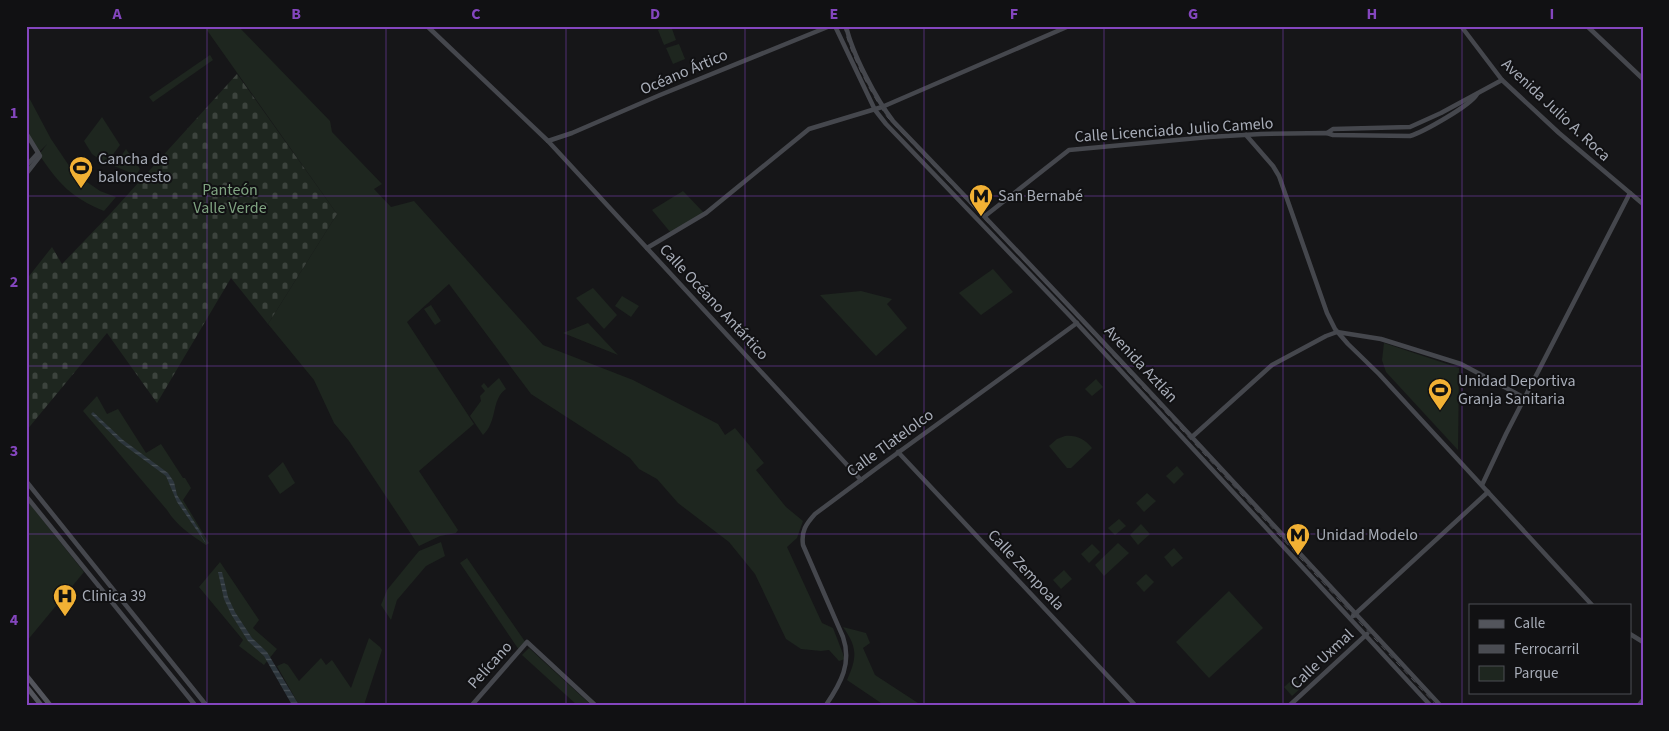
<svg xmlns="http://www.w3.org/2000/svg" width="1669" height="731" font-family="'Source Sans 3',sans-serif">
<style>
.green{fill:#1e261f}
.cemetery{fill:url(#cemetery-stones)}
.water{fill:url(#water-rules)}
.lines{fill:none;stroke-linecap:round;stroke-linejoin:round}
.stream{stroke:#2c353c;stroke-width:1}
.secondary{stroke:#45474d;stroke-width:4.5}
.primary{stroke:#53555c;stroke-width:5}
.rail{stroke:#4a4c52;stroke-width:1;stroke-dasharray:6 5;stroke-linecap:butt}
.grid{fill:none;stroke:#8446be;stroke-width:1;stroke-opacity:0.55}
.labels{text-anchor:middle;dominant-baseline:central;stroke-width:4;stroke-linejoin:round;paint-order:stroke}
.street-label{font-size:16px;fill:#a8adb8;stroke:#111113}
.poi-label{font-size:16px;fill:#a8adb8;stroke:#111113;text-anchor:start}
.park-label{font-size:16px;fill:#7fa381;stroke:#111113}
.neatline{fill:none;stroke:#8446be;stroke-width:2}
.grid-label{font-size:16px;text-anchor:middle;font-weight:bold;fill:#8446be}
</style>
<defs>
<pattern id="cemetery-stones" width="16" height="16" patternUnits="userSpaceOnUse" patternTransform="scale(1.25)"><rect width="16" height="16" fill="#1e261f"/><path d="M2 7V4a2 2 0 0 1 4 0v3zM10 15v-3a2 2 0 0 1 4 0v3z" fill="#3c433d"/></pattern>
<pattern id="water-rules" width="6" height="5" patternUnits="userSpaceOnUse" patternTransform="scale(1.25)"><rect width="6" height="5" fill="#2c353c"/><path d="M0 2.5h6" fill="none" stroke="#485056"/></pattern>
</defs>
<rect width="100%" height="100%" fill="#161618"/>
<!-- green -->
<g class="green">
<path d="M204 26H238L330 121 332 132 382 184 374 189 391 207 414 201 543 345 633 380 718 424 725 435 735 428 764 463 756 470 786 507 803 521 797 538 787 547 822 623 833 628 845 659 839 661 829 650 821 651 801 649 786 639 755 574 729 542 678 503 657 479 639 469 630 458 531 394 449 284 407 322 474 424 419 471 458 530 456 533 440 536 419 546 349 441 334 423 314 380 268 324 337 214Z"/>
<path d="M666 26H671L676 40 664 45 658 30Z"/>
<path d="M679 44 685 59 673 64 666 48Z"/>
<path d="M210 55 213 60 153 102 149 97Z"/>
<path d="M26 92 51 139 74 173 100 191 116 197 104 211C72 198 59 184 40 156L41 152 47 144 38 153 26 133Z"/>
<path d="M102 117 120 145 106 164 92 154 84 141Z"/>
<path d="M126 149 140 169 136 175 114 166Z"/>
<path d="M683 191 704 213 671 233 652 210Z"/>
<path d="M993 269 1013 292 981 315 959 293Z"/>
<path d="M593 288 617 315 604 329 576 298Z"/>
<path d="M861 291 892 299 887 304 907 328 876 356 820 295Z"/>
<path d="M622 296 639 306 631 317 615 306Z"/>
<path d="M431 305 441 321 435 325 424 309Z"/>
<path d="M588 323 618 355 563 333Z"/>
<path d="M1384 343 1459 368 1458 450 1386 372 1382 360Z"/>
<path d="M499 378 506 389C491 399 498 421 483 435L470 416 481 401 480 396 485 391 481 386 484 383 488 388Z"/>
<path d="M1096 379 1103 387 1092 396 1085 389Z"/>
<path d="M97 396 107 414 118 409 146 453 161 444 183 478H185L191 488 183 500 209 543 206 545C191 535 177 526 167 510L83 411Z"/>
<path d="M1065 436C1077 435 1084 439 1092 448L1071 468H1067L1049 446 1057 439Z"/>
<path d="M283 462 295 483 280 494 268 476Z"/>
<path d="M1177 466 1184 474 1174 484 1166 476Z"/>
<path d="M1147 493 1156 501 1144 512 1136 503Z"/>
<path d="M26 499 84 572 26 642Z"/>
<path d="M1119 519 1126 526 1115 535 1108 528Z"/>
<path d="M1141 524 1150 534 1138 545 1130 535Z"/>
<path d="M441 542 445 556 426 566 397 600 391 620 381 605 387 590 419 551Z"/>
<path d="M1118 543 1129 553 1104 576 1095 565Z"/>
<path d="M1092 544 1100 552 1089 563 1081 554Z"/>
<path d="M1174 548 1183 558 1172 567 1164 557Z"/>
<path d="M467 558 526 643 519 650 460 563Z"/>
<path d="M220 562 259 620 253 628 277 649 264 665 239 646 243 640 199 587Z"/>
<path d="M1064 570 1072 579 1061 589 1053 580Z"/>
<path d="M1146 574 1154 582 1144 592 1136 583Z"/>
<path d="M1229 591 1263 628 1209 678 1176 642Z"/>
<path d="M843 627 866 633 870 643 863 648 875 675 921 705H884L847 680C857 658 858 648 843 627Z"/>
<path d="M369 638 380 647 382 650 364 705H299L277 666 284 663 288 665 299 681 321 658 326 665 332 660 351 688Z"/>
<path d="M529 648 591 705H577L522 655Z"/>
<path d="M1294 678 1302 687 1292 696 1284 687Z"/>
</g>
<!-- cemetery -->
<path class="cemetery" d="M237 74 337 214 268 324 231 278 157 403 107 333 26 431V280L52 247 62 264 110 214Z"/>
<!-- water -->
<g class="water">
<path d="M93 412 123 440 168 473 174 482 177 495 202 534 200 535 177 502 166 476 121 443 91 414Z"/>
<path d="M218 572H222L228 597 235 612 252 638 267 652 299 705H292L264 656 248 641 231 614 224 599Z"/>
</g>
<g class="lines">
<!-- stream -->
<path class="stream" d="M200 534 205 542"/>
<!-- secondary -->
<g class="secondary">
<path d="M427 26 548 141 861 480"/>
<path d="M835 26 875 110 886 124 1071 317 1430 705"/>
<path d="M846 26C852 53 876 99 893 121 1078 313 1259 509 1440 705"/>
<path d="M1461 26 1502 80 1559 133 1643 204"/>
<path d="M1587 26 1643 79"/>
<path d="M26 133 40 156 26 174"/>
<path d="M1327 133 1333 129 1410 127 1441 113 1502 80"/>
<path d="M1246 135 1273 166 1279 176 1327 313 1335 329 1348 344 1379 374 1592 605"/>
<path d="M548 141 572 133 660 95 830 26"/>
<path d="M26 166 38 153"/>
<path d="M985 216 1069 150 1209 137 1261 134 1327 133 1333 135 1410 136C1423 132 1470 106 1477 94"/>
<path d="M647 248 706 213 809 129 882 107 1069 26"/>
<path d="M1192 437 1272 365 1326 336 1337 332 1381 339 1461 364 1525 398"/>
<path d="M898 452 1135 705"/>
<path d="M26 481 206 705"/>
<path d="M1482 485 1506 434 1630 193"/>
<path d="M26 496 195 705"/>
<path d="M1353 616 1488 492"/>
<path d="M1630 634 1643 642"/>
<path d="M472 705 527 642 595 705"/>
<path d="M826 705C841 683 852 663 843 637L803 545C801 531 806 524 815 514L881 465 1077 323"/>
<path d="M1290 705 1367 634"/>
<path d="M1639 705 1643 700"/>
</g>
<!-- primary -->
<g class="primary">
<path d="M26 675 50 705"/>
<path d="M26 686 41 705"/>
</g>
<!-- rail -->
<path class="rail" d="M844 26C849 52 872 96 888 118L1061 299 1436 705"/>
</g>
<!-- grid -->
<path class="grid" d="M207 26V705M386 26V705M566 26V705M745 26V705M924 26V705M1104 26V705M1283 26V705M1462 26V705M26 196H1643M26 366H1643M26 534H1643"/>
<!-- icons -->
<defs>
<g id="stadium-pin" transform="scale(1.25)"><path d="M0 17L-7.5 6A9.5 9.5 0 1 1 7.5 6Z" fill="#f2b134" stroke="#111113"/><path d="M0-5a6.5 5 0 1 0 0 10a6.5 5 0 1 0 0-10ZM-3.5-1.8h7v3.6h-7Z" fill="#111"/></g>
<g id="metro-pin" transform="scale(1.25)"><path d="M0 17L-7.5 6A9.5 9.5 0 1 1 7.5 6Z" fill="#f2b134" stroke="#111113"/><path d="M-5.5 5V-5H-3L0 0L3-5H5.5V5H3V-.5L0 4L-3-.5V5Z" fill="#111"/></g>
<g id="hospital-pin" transform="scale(1.25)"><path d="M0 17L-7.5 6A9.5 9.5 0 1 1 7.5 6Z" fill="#f2b134" stroke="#111113"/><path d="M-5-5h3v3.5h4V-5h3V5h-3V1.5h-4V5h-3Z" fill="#111"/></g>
</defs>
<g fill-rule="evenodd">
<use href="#stadium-pin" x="81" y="168"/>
<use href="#metro-pin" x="981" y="196"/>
<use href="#stadium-pin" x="1440" y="390"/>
<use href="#metro-pin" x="1298" y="535"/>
<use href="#hospital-pin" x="65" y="596"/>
</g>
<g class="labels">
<!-- street labels -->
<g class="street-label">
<text transform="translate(684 72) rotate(-23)">Océano Ártico</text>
<text transform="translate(1556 110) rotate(43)">Avenida Julio A. Roca</text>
<text transform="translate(1174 130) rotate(-4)">Calle Licenciado Julio Camelo</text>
<text transform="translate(714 302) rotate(47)">Calle Océano Antártico</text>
<text transform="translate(1141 364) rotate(47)">Avenida Aztlán</text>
<text transform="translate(890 443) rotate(-36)">Calle Tlatelolco</text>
<text transform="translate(1026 570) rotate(47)">Calle Zempoala</text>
<text transform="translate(1322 659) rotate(-43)">Calle Uxmal</text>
<text transform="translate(490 665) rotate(-48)">Pelícano</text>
</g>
<!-- poi labels -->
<g class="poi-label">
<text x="98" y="159">Cancha de<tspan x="98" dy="18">baloncesto</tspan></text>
<text x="998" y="196">San Bernabé</text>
<text x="1458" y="381">Unidad Deportiva<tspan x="1458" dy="18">Granja Sanitaria</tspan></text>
<text x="1316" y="535">Unidad Modelo</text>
<text x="82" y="596">Clinica 39</text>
</g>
<!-- park labels -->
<g class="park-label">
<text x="230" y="190">Panteón<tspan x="230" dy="18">Valle Verde</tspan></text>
</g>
</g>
<!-- border -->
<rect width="1669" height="731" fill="none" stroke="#111113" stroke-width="55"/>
<!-- legend -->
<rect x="1469" y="604" width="162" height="90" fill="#111113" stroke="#4d4f55"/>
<rect x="1479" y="620" width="25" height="8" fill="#53555c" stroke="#4d4f55"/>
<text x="1514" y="628" font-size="15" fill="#a8adb8">Calle</text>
<rect x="1479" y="645" width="25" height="8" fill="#4a4c52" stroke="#4d4f55"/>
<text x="1514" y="654" font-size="15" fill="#a8adb8">Ferrocarril</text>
<rect x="1479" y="666" width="25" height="15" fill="#1e261f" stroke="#4d4f55"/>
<text x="1514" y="678" font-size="15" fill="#a8adb8">Parque</text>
<rect x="28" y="28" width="1614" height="676" class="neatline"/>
<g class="grid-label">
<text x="117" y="19">A</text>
<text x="296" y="19">B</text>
<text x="476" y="19">C</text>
<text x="655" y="19">D</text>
<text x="834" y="19">E</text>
<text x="1014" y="19">F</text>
<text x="1193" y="19">G</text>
<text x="1372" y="19">H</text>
<text x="1552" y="19">I</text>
<text x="14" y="118">1</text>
<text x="14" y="287">2</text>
<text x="14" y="456">3</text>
<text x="14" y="625">4</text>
</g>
</svg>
